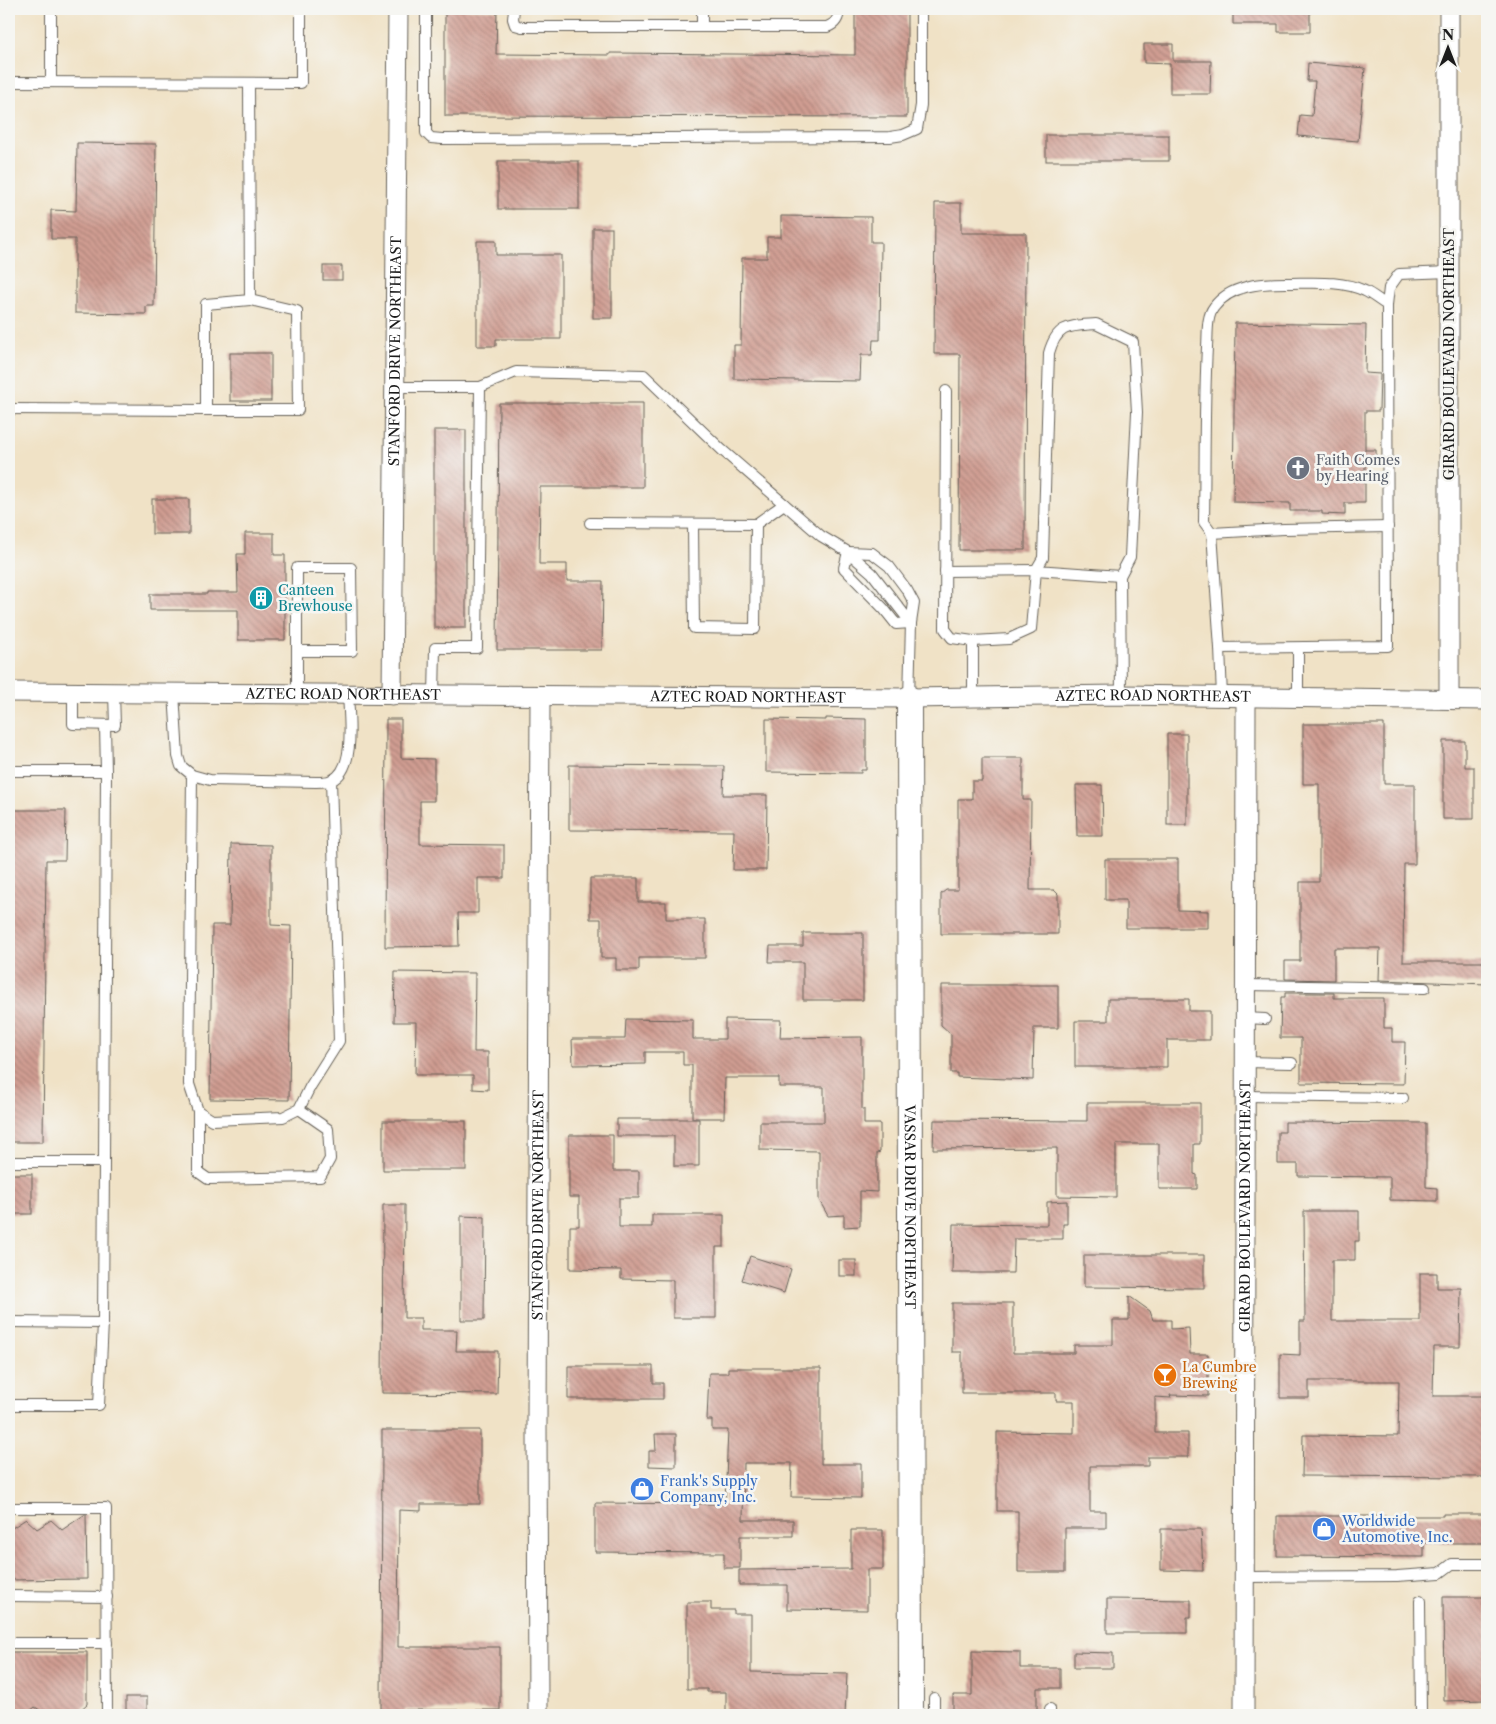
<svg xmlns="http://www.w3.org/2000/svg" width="1496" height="1724" font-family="'Libre Caslon Text',serif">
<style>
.building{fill:url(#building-back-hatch)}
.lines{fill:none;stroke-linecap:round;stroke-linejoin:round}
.service-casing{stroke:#666158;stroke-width:12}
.minor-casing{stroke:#666158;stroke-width:21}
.tertiary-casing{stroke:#666158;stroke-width:26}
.service{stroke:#fff;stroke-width:10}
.minor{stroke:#fff;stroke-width:19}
.tertiary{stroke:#fff;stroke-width:24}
.labels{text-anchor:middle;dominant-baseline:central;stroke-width:5;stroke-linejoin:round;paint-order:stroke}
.street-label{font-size:14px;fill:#1c1c1c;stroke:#f6f6f2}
.worship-label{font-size:14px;fill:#5b616d;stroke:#f6f6f2;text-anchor:start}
.culture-label{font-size:14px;fill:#0d838f;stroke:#f6f6f2;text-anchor:start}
.food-label{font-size:14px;fill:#c56008;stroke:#f6f6f2;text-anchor:start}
.shop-label{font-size:14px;fill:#366cbe;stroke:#f6f6f2;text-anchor:start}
</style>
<defs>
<pattern id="building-back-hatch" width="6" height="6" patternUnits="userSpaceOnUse" patternTransform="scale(1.25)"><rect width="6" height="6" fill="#d09d92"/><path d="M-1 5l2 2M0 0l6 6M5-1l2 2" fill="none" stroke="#a87f76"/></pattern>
</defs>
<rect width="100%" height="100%" fill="#f6f6f2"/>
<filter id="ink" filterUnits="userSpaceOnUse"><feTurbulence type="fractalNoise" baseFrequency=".02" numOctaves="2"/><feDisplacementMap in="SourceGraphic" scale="10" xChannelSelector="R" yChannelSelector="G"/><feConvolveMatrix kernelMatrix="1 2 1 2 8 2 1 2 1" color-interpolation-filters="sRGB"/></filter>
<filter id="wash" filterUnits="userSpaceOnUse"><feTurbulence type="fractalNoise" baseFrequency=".0096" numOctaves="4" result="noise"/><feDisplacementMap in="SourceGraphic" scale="20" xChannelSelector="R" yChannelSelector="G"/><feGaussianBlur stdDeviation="1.12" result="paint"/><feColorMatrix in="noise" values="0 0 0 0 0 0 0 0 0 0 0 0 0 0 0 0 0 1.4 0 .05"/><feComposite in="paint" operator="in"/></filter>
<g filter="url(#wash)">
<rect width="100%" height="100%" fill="#f0e2c6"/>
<g id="blocks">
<!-- building -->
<g class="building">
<path d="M445 9 497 10 496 54 610 55V53L855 55V10L907 11V117L445 116Z"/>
<path d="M1233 9H1310V32H1278V24H1233Z"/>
<path d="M1144 44H1173V61H1211L1210 94H1170V64L1144 63Z"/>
<path d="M1308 63 1365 68 1358 141 1298 136 1300 115 1312 116 1315 81H1307Z"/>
<rect x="1046" y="135" width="123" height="26"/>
<path d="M77 143 156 144 154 306H146V314L75 313V239H51V210L76 211Z"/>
<rect x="498" y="161" width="81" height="48"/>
<path d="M935 203H961V233H1026L1025 550H959L960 354H934Z"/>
<path d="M781 216 871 217V242H881L880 340H873L872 355H861L860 381 734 379V345H741L742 258H767V237H781Z"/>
<rect x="593" y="228" width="19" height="90"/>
<path d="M477 241H496V255H561V339H496V346H477Z"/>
<rect x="323" y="266" width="19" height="14"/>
<path d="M1235 323 1366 325 1365 373 1380 374 1379 411H1365V450H1376V464H1365V503H1345V515L1322 514V511H1290V503L1233 502Z"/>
<rect x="230" y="353" width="41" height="48"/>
<path d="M499 403H643V487H540L539 564H567V581H603L602 650H497Z"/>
<rect x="434" y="430" width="32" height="198"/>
<rect x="152" y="499" width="37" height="35"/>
<path d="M245 533H274V555H285V640H238V610H150V594H207V592H238L237 554H245Z"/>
<path d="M826 718 866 719V770H861V773L766 772V719L826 720Z"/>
<path d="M386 719H401V758L434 759V801H420V844L504 845V878H478V913H458L459 946 385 947Z"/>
<path d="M1303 724H1384V784H1415V864H1404L1403 962H1487V984L1379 980 1380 948H1334V980L1285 979V961H1300V882H1319V784H1303Z"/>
<rect x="1167" y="734" width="20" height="91"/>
<path d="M1443 741H1465V767H1474V819H1443Z"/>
<path d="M982 758H1023V800H1031L1030 890H1054L1058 894V934H941V894L946 890H958V799H972V781H982Z"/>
<path d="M569 765 724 766 723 795H767L766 870H733L734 831 569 830Z"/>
<path d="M1076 785H1102L1103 836H1077Z"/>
<path d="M9 810H66L65 860H46L43 1142H9Z"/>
<path d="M231 844 271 845V925L291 926 289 1100 210 1099 212 925H230Z"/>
<path d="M1105 859H1178V910L1208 911V928H1126V900H1105Z"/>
<path d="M590 878H638V902H666V919H705V958H639V970H616V958H601V919H590Z"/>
<path d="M803 933H863V1000H803V962H769L770 946H803Z"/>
<path d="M395 972 475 973 474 1052H488V1090L473 1089V1075H415L416 1022H394Z"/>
<path d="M941 985H1058V1028H1034L1033 1080 957 1077V1073H951V1034L941 1025Z"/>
<path d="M1285 993H1334V998H1384V1028H1392V1042H1405L1404 1084 1301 1083V1038H1280L1281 997H1285Z"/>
<path d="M1108 999H1189V1011H1210V1040H1167V1067H1075V1021H1108Z"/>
<path d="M626 1019 693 1020V1039H725V1019L781 1020 780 1038 862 1037V1109H864V1124H880V1152L877 1153V1192L860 1191V1226L844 1227V1215L828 1216 819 1200V1151L760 1150V1122H824V1087H779V1078H725L724 1118H692V1065H683V1052H645V1064L573 1065 572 1039H625Z"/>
<path d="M1087 1103H1200V1144H1194V1174L1197 1175V1189H1159V1144H1116V1197L1057 1196V1148L933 1149 934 1120 1087 1121Z"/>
<path d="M617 1119H699V1166H674V1136H617Z"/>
<rect x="383" y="1121" width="83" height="49"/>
<path d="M1285 1122 1426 1123V1187L1437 1188V1201L1390 1200V1177L1298 1176V1164H1278V1132H1285Z"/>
<path d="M569 1135H613V1171H639V1198H619V1227H652V1215H724V1247H716V1318H673V1280L621 1279V1270L570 1269V1226H579V1197H569Z"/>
<rect x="9" y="1174" width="23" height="40"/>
<path d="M1067 1201V1224H1063V1239H1014L1013 1273H952L953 1224 1047 1225V1202Z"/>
<path d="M383 1205H405L404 1318H421V1330H457L456 1351H498L497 1394 382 1393Z"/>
<path d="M1304 1211H1359V1241H1355V1260H1332V1321H1420V1273H1437V1288H1461L1460 1347H1434L1433 1396H1487V1477L1302 1476 1303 1435 1398 1436 1399 1381H1309V1398H1280V1354L1300 1355V1321H1305Z"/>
<path d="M461 1216 485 1217 484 1320H461Z"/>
<path d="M1084 1255H1204V1288L1084 1287Z"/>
<path d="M750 1256 791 1269 784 1293 742 1280Z"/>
<rect x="839" y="1260" width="17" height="16"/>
<path d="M1129 1296 1150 1311 1153 1320H1171V1329L1189 1328 1190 1354H1208V1396L1170 1395 1171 1398 1155 1397V1433H1188V1457H1148V1466H1090V1511H1106V1528H1065V1572H1018V1511H997V1432L1074 1433V1401H1056V1393H962V1352H952V1303H1013V1353H1074V1345H1113V1320H1129Z"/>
<path d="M568 1366H653V1383H663V1399H568Z"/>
<path d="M728 1368H821V1464H861V1498L791 1497 792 1463H744L743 1520H793V1536H740V1568H724V1553L595 1552V1503L725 1504 728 1430H712V1420H707L709 1373H728Z"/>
<path d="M382 1430H480V1504H421V1511L399 1510 398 1647H500V1710H405V1715H381Z"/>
<path d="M655 1434H676V1467L649 1466V1451H656Z"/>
<path d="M1443 1514H1487V1543H1424V1557L1277 1556V1516H1443Z"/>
<path d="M84 1515H86L87 1579 9 1580V1530L26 1519 37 1529 51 1520 62 1530Z"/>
<path d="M1161 1529H1201L1203 1571 1161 1570Z"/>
<path d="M851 1530H883V1569H867V1610L787 1609V1585H739V1570L851 1569Z"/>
<path d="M1443 1597H1487V1700L1444 1701Z"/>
<path d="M1107 1599 1191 1600V1617H1187V1633H1107Z"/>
<path d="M687 1602H711V1610H734V1614H751V1672L847 1674 845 1715 726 1713V1692H707V1689H687Z"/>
<path d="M972 1651 1020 1652V1668H1060V1688H1037V1715H953V1695H972Z"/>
<path d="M9 1652H87V1704L78 1712H43L35 1707 25 1715H22L9 1707Z"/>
<path d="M1074 1652 1113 1653V1668H1074Z"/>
<rect x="126" y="1697" width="21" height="18"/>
</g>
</g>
</g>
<g filter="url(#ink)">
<use href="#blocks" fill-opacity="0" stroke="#666158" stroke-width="1"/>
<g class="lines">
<!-- service casing -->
<g class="service-casing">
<g id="service">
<path d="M426 9V133L431 138 442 139 890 137 903 135 917 129 921 105V9"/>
<path d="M514 9 513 19 515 25 522 27H827C836 24 839 18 839 9"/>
<path d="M702 27V9"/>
<path d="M9 82 301 83V9"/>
<path d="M51 82V9"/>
<path d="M1387 305 1389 288 1399 274 1449 272"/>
<path d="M1096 324 1133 342 1137 412 1130 557 1120 576 1036 570 1043 558 1049 353C1057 324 1070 326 1096 324Z"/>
<path d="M394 387H480L477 648H435L434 696"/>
<path d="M480 387 516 372 644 375 722 450 821 536 848 552 872 573 911 623"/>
<path d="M946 391 945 629 952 638 973 641V697"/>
<path d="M9 409 206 410V304L250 300 249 83"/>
<path d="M206 410H298L297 311 250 300"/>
<path d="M590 523 756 524 784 504"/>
<path d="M693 524 694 628 755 629 756 524"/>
<path d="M1212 533 1284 529 1388 527"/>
<path d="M848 552 872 553 889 566 907 590 914 603 911 623 909 698"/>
<path d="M848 552 844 568 884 609 896 624 911 623"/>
<path d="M945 571 1036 570 1031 629 1009 639 973 641"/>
<path d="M1120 576 1121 695"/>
<path d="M1220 648 1388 646 1387 305C1380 301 1373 295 1365 291 1341 280 1312 283 1286 283 1261 283 1230 285 1214 307 1206 317 1208 335 1207 347 1204 405 1205 464 1204 522L1212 533 1220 648 1222 697"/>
<path d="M1298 648V697"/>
<path d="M297 651H352L351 568H297C297 610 297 652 297 694"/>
<path d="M73 693V724L115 725 114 693"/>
<path d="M174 693 178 756 181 766 192 775 210 780 316 782C321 782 328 782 332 780 356 769 349 717 348 695"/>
<path d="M9 771H106L105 725"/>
<path d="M192 775 189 1084 198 1111 212 1120 283 1117 299 1109 310 1087 339 1041 331 780"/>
<path d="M1245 985 1425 988"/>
<path d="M1245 1018 1265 1019"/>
<path d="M1245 1062 1292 1063"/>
<path d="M1245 1096 1403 1098"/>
<path d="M198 1111V1172L208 1179 320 1177 330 1159 328 1129 299 1109"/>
<path d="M9 1162H104L106 771"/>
<path d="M9 1322 103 1323 104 1162"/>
<path d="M9 1405H99L103 1323"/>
<path d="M9 1508H106L107 1715"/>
<path d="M1244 1577 1397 1576 1440 1573 1452 1564H1487"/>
<path d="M9 1596 107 1597"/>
<path d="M1420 1601 1421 1715"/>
<path d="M9 1643H107"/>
<path d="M934 1698V1715"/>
<path d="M1050 1715V1709"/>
</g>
</g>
<!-- minor casing -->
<g class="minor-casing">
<g id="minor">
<path id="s1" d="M9 692 909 698 1121 695 1487 700"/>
<path id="s2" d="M392 695 398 9"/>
<path d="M1449 699V9"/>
<path id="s3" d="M538 1715 537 1425 540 696"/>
<path id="s4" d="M1244 1715 1246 698"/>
</g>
</g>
<!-- tertiary casing -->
<g class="tertiary-casing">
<g id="tertiary">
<path id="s5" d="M909 698 911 1715"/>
</g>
</g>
<!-- service -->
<use href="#service" class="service"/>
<!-- minor -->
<use href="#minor" class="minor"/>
<!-- tertiary -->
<use href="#tertiary" class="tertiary"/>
</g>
</g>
<!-- icons -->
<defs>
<g id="church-disc" transform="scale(1.25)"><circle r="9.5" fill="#6b7280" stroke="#f6f6f2"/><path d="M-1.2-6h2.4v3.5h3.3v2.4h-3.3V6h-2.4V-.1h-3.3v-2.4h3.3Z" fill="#fff"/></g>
<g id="building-disc" transform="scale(1.25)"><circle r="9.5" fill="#0f9aa8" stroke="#f6f6f2"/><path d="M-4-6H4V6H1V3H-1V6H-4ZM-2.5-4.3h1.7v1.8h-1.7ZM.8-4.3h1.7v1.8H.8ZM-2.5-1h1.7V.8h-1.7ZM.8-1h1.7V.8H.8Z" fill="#fff"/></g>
<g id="bar-disc" transform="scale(1.25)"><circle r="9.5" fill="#e8710a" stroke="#f6f6f2"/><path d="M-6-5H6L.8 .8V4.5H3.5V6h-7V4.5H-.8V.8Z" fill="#fff"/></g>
<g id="shop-disc" transform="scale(1.25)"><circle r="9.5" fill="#3f7fe0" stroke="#f6f6f2"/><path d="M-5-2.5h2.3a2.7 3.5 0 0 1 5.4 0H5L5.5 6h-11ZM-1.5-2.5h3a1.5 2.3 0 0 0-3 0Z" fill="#fff"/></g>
</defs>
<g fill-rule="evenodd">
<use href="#church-disc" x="1298" y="468"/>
<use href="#building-disc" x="261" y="598"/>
<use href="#bar-disc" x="1165" y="1375"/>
<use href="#shop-disc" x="642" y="1489"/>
<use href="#shop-disc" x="1324" y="1529"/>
</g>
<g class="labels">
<!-- street labels -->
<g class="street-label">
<text stroke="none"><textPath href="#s2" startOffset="344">STANFORD DRIVE NORTHEAST</textPath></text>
<text transform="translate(1449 354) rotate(-90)">GIRARD BOULEVARD NORTHEAST</text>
<text stroke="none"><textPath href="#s1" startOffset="334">AZTEC ROAD NORTHEAST</textPath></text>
<text stroke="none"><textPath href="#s1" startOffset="739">AZTEC ROAD NORTHEAST</textPath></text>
<text stroke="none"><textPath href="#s1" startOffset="1144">AZTEC ROAD NORTHEAST</textPath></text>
<text stroke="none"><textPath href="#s3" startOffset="510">STANFORD DRIVE NORTHEAST</textPath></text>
<text stroke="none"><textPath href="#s4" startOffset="509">GIRARD BOULEVARD NORTHEAST</textPath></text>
<text stroke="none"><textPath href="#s5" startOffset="509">VASSAR DRIVE NORTHEAST</textPath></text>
</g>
<!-- worship labels -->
<g class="worship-label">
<text x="1316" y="460">Faith Comes<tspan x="1316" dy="16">by Hearing</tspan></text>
</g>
<!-- culture labels -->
<g class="culture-label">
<text x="278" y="590">Canteen<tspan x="278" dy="16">Brewhouse</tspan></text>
</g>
<!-- food labels -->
<g class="food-label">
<text x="1182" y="1367">La Cumbre<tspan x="1182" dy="16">Brewing</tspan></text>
</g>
<!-- shop labels -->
<g class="shop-label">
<text x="660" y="1481">Frank's Supply<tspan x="660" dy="16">Company, Inc.</tspan></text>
<text x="1342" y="1521">Worldwide<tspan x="1342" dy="16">Automotive, Inc.</tspan></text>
</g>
</g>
<!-- margin -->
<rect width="1496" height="1724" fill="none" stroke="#f6f6f2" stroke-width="30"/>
<!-- north arrow -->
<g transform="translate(1448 48)" stroke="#f6f6f2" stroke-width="4" paint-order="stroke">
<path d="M0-4L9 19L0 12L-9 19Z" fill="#1c1c1c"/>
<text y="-8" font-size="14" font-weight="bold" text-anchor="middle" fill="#1c1c1c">N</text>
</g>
</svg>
